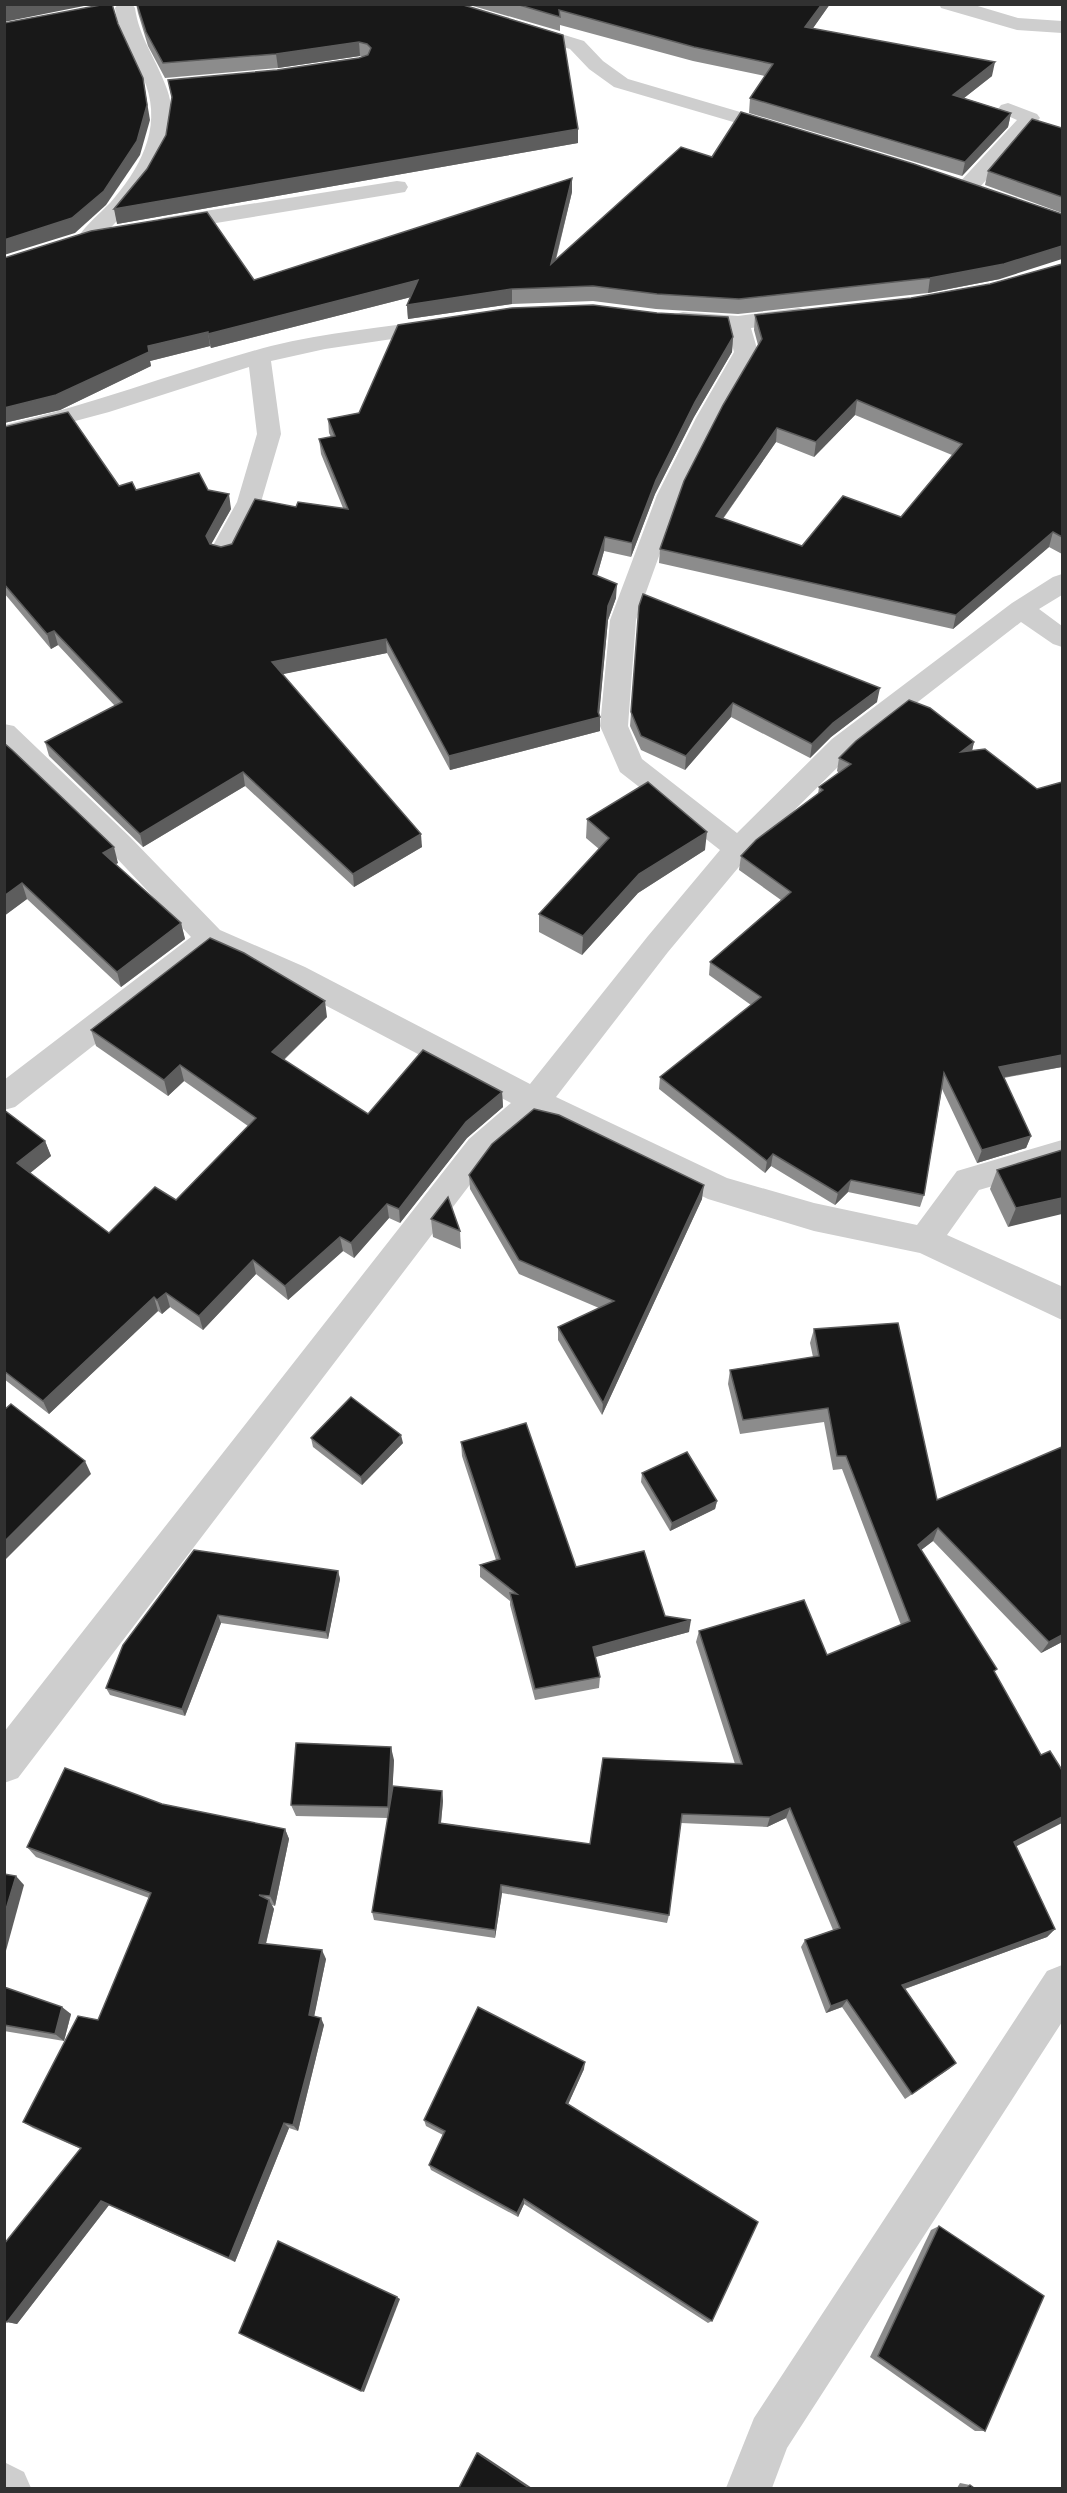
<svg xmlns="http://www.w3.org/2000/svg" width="1067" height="2493" font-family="'Exo 2',sans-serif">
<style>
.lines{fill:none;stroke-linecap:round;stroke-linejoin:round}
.street{fill:#cecece;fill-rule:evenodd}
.wall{fill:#8c8c8c;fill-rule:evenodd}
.shaded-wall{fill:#5d5d5d}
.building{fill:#181818;stroke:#5d5d5d;stroke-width:1.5;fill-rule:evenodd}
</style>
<rect width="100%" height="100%" fill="#fff"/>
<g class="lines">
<!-- street -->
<g class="street">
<path d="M118 4H132L135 8C139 37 155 57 165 84 191 146 137 201 97 242H81L78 237C87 224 99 214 110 203 139 170 162 130 146 85 136 58 119 38 115 8Z"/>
<path d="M430 4H463L584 41 603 61 628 79 788 126 791 130 788 134 781 136 614 87 589 69 570 49 432 8Z"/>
<path d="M939 4H971L1018 18 1062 21V33L1017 30 941 8Z"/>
<path d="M1008 103 1037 114 1040 118 974 194H958L955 189 958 184 1017 120 1001 113 998 109 1001 105Z"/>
<path d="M397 181 405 182 408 187 405 192 167 231 159 229 156 224 159 219 167 217Z"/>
<path d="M799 308 807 310 810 315 807 320 751 328 758 352 720 418 681 495 636 620 628 726 642 759 737 833 832 739 1012 603 1053 577 1062 574V595L1039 609 1062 626V647L1053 644 1021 622 852 753 748 856 668 952 556 1097 727 1178 814 1203 917 1225 957 1171 1062 1140V1166L979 1190 947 1235 1061 1286 1062 1320 920 1253 814 1231 708 1199 538 1117 491 1157 18 1778 4 1783V1732L469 1139 511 1103 283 983 213 952 15 1107 4 1110V1080L191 937 110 851 4 750V724L14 726 130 837 220 930 305 967 530 1084 648 936 720 850 620 772 600 726 610 620 657 495 696 418 734 352 728 329 675 324 672 319 675 314 683 312 738 316Z"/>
<path d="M438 319 446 321 449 326 446 331 325 349 271 361 281 434 261 502 232 557 223 559 214 557 210 551 237 502 257 434 249 367 109 412 4 440V425C95 404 181 370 271 346 326 332 383 328 438 319Z"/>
<path d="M1062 1965V2022L787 2448 772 2488H726L754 2418 1047 1971Z"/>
<path d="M4 2462 24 2472 31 2488H4Z"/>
</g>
</g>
<!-- wall -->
<g class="wall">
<path d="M136 4H460L578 129V143L117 224 166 135 172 99 168 80 277 70 363 57 360 56 278 68 165 78 148 46 138 13Z"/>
<path d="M466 4H830L813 28 992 76 964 98 1011 113 1008 127 962 176 749 113 750 98 765 76 693 61 560 25V31Z"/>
<path d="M1062 128V213L985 185 988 171Z"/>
<path d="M572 192 556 260 1000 279 928 293 738 314 656 309 593 301 512 304 408 319 407 305 411 297 211 348 210 346 150 361 151 366 60 410 4 423V258L254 280Z"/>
<path d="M1062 264V554L1049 547 953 629 659 563 660 549 758 345 754 330 755 315 911 298 990 284ZM855 415 952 455 901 517 802 546 723 519 776 442 814 457Z"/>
<path d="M733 337 732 352 694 417 655 494 631 557 604 551 597 576 616 598 608 620 599 713 600 731 450 770 387 653 282 674 422 847 354 887 245 786 143 847 49 756 45 742 115 706 58 645 51 649 4 593V427L119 486 136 490H208L231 509 211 544 221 547 232 544 296 507 343 508 321 454 319 439 331 437 329 433 328 419Z"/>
<path d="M639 606 877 702 831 737 810 758 731 717 685 770 641 750 630 726Z"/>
<path d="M974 742 972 751 1037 789 1062 1067 1004 1078 1031 1136 1026 1148 977 1163 942 1089 924 1195 920 1207 848 1192 835 1205 771 1166 765 1173 659 1089 660 1077 751 1005 709 975 710 962 781 900 739 870 741 856 818 794 819 787 839 773 837 771 839 758Z"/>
<path d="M4 743 118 863 115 864 181 923 185 939 121 987 27 899 4 916Z"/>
<path d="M587 819 705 850 638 893 582 955 539 932V914L599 849 586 838Z"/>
<path d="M327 1017 284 1060 368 1114 502 1092 503 1107 467 1138 400 1223 389 1218 354 1258 343 1251 288 1300 256 1274 203 1330 170 1307 162 1314 158 1311 49 1414 4 1379V1110L45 1141 51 1156 30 1173 109 1233 176 1200 248 1126 184 1081 168 1096 96 1046 91 1030Z"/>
<path d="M1062 1150 1008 1227 990 1189 997 1170Z"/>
<path d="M469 1175 702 1199 602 1415 558 1340V1327L599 1308 519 1274 470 1189Z"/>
<path d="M431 1219 460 1231 461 1249 433 1237Z"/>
<path d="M814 1329 937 1500 1062 1642 1041 1653 933 1541 921 1550 995 1673 1016 1846 1055 1929 1047 1937 905 1989 956 2063 905 2099 842 2007 826 2013 801 1947 805 1940 833 1930 786 1818 767 1827 681 1823 669 1915 667 1923 502 1893 495 1938 374 1920 372 1912 388 1818 296 1816 291 1805 394 1760 392 1794 442 1791 443 1801 441 1823 590 1844 735 1764 696 1642 699 1631 827 1655 901 1625 842 1469 833 1470 824 1422 740 1434 728 1384 730 1370 813 1357 810 1343Z"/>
<path d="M311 1438 403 1443 362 1485 313 1447Z"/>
<path d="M461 1442 576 1567 665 1616 689 1632 595 1657 600 1677 599 1688 535 1700 510 1605V1601L480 1577V1565L496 1560 462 1456Z"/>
<path d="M642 1473 717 1501 715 1509 670 1531 641 1482Z"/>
<path d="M338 1571 340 1579 328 1639 221 1623 185 1716 110 1695 106 1688 123 1645Z"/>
<path d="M162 1804 285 1829 289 1839 275 1906 272 1905 274 1909 266 1944 326 1959 314 2016 324 2025 298 2131 289 2128 235 2262 109 2205 17 2324 7 2322 81 2149 33 2128 23 2122 98 2020 149 1898 36 1857 27 1847Z"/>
<path d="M4 1987 71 2014 64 2041 4 2031Z"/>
<path d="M584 2069 568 2104 712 2321 708 2323 524 2204 518 2217 431 2170 429 2165 443 2135 426 2126 424 2120Z"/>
<path d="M939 2226 985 2431H975L870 2357 931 2230Z"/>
<path d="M960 2483 970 2485 974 2488H957Z"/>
</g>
<!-- shaded-wall -->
<g class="shaded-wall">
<path d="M19 4H94L4 22V7Z"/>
<path d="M822 4H830L804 41 805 27Z"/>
<path d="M359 42 360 56 278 68 276 54Z"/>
<path d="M995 62 992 76 950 109 953 95Z"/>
<path d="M143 78 150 120 140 155 106 205 75 233 4 255V240Z"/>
<path d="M1011 113 1008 127 962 176 965 162Z"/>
<path d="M578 129V143L117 224 114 209Z"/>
<path d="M572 178V192L551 278V264Z"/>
<path d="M1062 246V259L1000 279 928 293 930 278Z"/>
<path d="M418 280 419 295 211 348 208 334Z"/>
<path d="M512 289V304L408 319 407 305Z"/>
<path d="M208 332 210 346 150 361 151 366 60 410 4 423V408L148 346Z"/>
<path d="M733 337 732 352 694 417 655 494 631 557 632 543 656 480 695 402Z"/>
<path d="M857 400 855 415 814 457 816 442Z"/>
<path d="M777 428 776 442 714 531 716 516Z"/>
<path d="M229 494 231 509 208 550 206 536Z"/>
<path d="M1053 532 1049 547 953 629 956 615Z"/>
<path d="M605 537 604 551 593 589V574Z"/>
<path d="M617 584 616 598 608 620 599 717H600V731L450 770 449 756 608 606Z"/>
<path d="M54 631 58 645 51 649 47 634Z"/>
<path d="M386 639 387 653 274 676 272 662Z"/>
<path d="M880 688 877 702 831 737 810 758 812 744 833 723Z"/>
<path d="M733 703 731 717 685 770 686 756Z"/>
<path d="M974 742 971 755 961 752Z"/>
<path d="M243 772 245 786 143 847 140 834Z"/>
<path d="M707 832 705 850 638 893 582 955 583 936 639 874Z"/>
<path d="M421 834 422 847 354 887 353 874Z"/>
<path d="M114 847 118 863 107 869 103 853Z"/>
<path d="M22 883 27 899 4 916V896Z"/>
<path d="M181 923 185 939 121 987 117 972Z"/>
<path d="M325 1001 327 1017 275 1068 272 1052Z"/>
<path d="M1062 1055V1067L994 1079 999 1067Z"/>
<path d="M180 1065 184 1081 168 1096 164 1080Z"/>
<path d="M502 1092 503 1107 467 1138 400 1223 399 1209 466 1122Z"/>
<path d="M1031 1136 1026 1148 977 1163 982 1150Z"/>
<path d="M45 1141 51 1156 24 1178 17 1163Z"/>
<path d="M773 1154 771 1166 765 1173 767 1161Z"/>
<path d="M851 1180 848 1192 835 1205 838 1193Z"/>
<path d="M704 1185 702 1199 602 1415 603 1403Z"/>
<path d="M1062 1198V1214L1008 1227 1016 1208Z"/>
<path d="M387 1204 389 1218 354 1258 351 1243Z"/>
<path d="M340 1237 343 1251 288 1300 285 1286Z"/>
<path d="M253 1260 256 1274 203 1330 199 1316Z"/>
<path d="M166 1293 170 1307 162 1314 157 1300Z"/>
<path d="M154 1297 158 1311 49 1414 43 1401Z"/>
<path d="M401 1435 403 1443 362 1485 361 1477Z"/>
<path d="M85 1461 91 1474 4 1561V1542Z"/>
<path d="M717 1501 715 1509 670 1531 672 1523Z"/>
<path d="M938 1528 933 1541 912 1557 918 1545Z"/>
<path d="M338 1571 340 1579 328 1639 326 1632Z"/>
<path d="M218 1615 221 1623 185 1716 182 1709Z"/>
<path d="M691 1620 689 1632 592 1658 593 1647Z"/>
<path d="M1062 1635V1642L1041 1653 1049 1642Z"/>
<path d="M391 1747 394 1760 391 1818 388 1807Z"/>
<path d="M442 1791 443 1801 440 1832 439 1823Z"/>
<path d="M790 1808 786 1818 767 1827 770 1817Z"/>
<path d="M1062 1817V1823L1007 1851 1014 1842Z"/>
<path d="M285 1829 289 1839 275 1906 270 1896Z"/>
<path d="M16 1876 24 1885 4 1958V1916Z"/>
<path d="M501 1885 502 1893 495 1938V1930Z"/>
<path d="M269 1900 274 1909 264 1951 259 1943Z"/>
<path d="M1055 1929 1047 1937 896 1992 902 1985Z"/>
<path d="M322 1950 326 1959 313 2022 309 2015Z"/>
<path d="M847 2000 842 2007 826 2013 831 2006Z"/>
<path d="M62 2007 71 2014 64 2041 55 2034Z"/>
<path d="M321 2018 324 2025 298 2131 293 2125Z"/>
<path d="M585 2062 584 2069 566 2109V2103Z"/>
<path d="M956 2063 949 2069 905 2099 912 2094Z"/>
<path d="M284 2123 289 2128 235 2262 229 2258Z"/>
<path d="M524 2199V2204L518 2217 517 2213Z"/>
<path d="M101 2201 109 2205 17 2324 7 2322Z"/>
<path d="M397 2297 400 2299 364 2392 361 2391Z"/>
<path d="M478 2452 532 2488H529L477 2453Z"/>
</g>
<!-- building -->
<g class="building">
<path d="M4 4H19L4 7Z"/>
<path d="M106 4H112L118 24 143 78 147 105 137 141 104 191 72 218 4 240V23Z"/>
<path d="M137 4H460L563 35 578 129 114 209 147 169 166 135 172 97 168 80 277 70 359 58 368 55 371 48 367 44 359 42 276 54 163 63 146 32Z"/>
<path d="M516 4H822L805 27 995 62 953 95 1011 113 965 162 750 98 773 64 694 47 559 10 560 17Z"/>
<path d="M741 112 914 164 1062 214V246L1004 264 930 278 739 299 657 294 593 286 512 289 407 305 418 280 208 334V332L148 346 149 352 56 395 4 408V258L91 231 207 212 254 280 572 178 551 264 681 147 712 157Z"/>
<path d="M1032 119 1062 128V197L988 171Z"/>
<path d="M1062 264V537L1053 532 956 615 660 549 684 481 723 405 762 339 755 315 911 298 990 284ZM857 400 962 444 901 517 843 496 802 546 716 516 777 428 816 442Z"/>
<path d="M593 305 657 313 728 317 733 337 695 402 656 480 632 543 605 537 593 574 617 584 608 606 598 712 600 717 449 756 386 639 272 662 421 834 353 874 243 772 140 834 45 742 122 702 54 631 47 634 4 584V427L68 412 119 486 132 482 136 490 199 473 208 490 229 494 206 536 210 544 221 547 232 544 255 499 296 507 298 502 348 509 319 439 335 436 328 419 359 413 398 325 512 308Z"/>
<path d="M643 594 880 688 833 723 812 744 733 703 686 756 641 736 631 712 639 606Z"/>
<path d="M909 700 930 708 974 742 961 752 985 749 1037 789 1062 782V1055L999 1067 1031 1136 982 1150 944 1073 924 1195 851 1180 838 1193 773 1154 767 1161 660 1077 761 997 710 962 791 892 741 856 756 840 823 790 819 787 851 764 839 758 856 741Z"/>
<path d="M4 743 12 750 114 847 103 853 181 923 117 972 22 883 4 896Z"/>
<path d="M648 782 707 832 639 874 583 936 539 914 609 838 587 819Z"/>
<path d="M210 938 244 953 325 1001 272 1052 368 1114 423 1050 502 1092 466 1122 399 1209 387 1204 351 1243 340 1237 285 1286 253 1260 199 1316 166 1293 157 1300 154 1297 43 1401 4 1371V1110L45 1141 17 1163 109 1233 155 1187 176 1200 256 1118 180 1065 164 1080 91 1030Z"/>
<path d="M534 1109 559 1115 704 1185 603 1403 558 1327 614 1301 519 1260 469 1175 492 1144Z"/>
<path d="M1062 1150V1198L1016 1208 997 1170Z"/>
<path d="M448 1197 460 1231 431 1219Z"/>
<path d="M898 1323 937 1500 1062 1447V1635L1049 1642 938 1528 918 1545 997 1669 994 1671 1041 1755 1050 1751 1062 1770V1817L1014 1842 1055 1929 902 1985 956 2063 912 2094 847 2000 831 2006 805 1940 840 1928 790 1808 770 1817 682 1814 669 1915 501 1885 495 1930 372 1912 393 1786 442 1791 439 1823 590 1844 603 1758 742 1764 699 1631 804 1600 827 1655 910 1621 846 1456H837L828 1408 743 1420 730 1370 819 1356 814 1329Z"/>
<path d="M351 1397 401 1435 361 1477 311 1438Z"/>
<path d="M11 1404 85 1461 4 1542V1410Z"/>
<path d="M526 1423 576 1567 644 1551 665 1616 691 1620 593 1647 600 1677 535 1689 510 1593 517 1594 480 1565 500 1559 461 1442Z"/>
<path d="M687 1452 717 1501 672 1523 642 1473Z"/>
<path d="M194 1550 338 1571 326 1632 218 1615 182 1709 106 1688 123 1645Z"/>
<path d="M296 1743 391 1747 388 1807 291 1805Z"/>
<path d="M65 1768 162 1804 285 1829 270 1896 259 1895 269 1900 259 1943 322 1950 309 2015 321 2018 293 2125 284 2123 229 2258 101 2201 7 2322 4 2320V2244L81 2148 23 2122 78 2016 98 2020 151 1893 27 1847Z"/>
<path d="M4 1874 16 1876 4 1916Z"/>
<path d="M4 1987 62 2007 55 2034 4 2025Z"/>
<path d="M478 2007 585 2062 566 2103 758 2222 712 2321 524 2199 517 2213 429 2165 445 2131 424 2120Z"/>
<path d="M939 2226 1044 2296 985 2431 878 2356Z"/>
<path d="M278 2241 397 2297 361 2391 239 2333Z"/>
<path d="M477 2453 529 2488H459Z"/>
<path d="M970 2485 974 2488H967Z"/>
</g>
<!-- border -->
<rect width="1067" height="2493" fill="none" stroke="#313131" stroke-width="12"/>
</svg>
